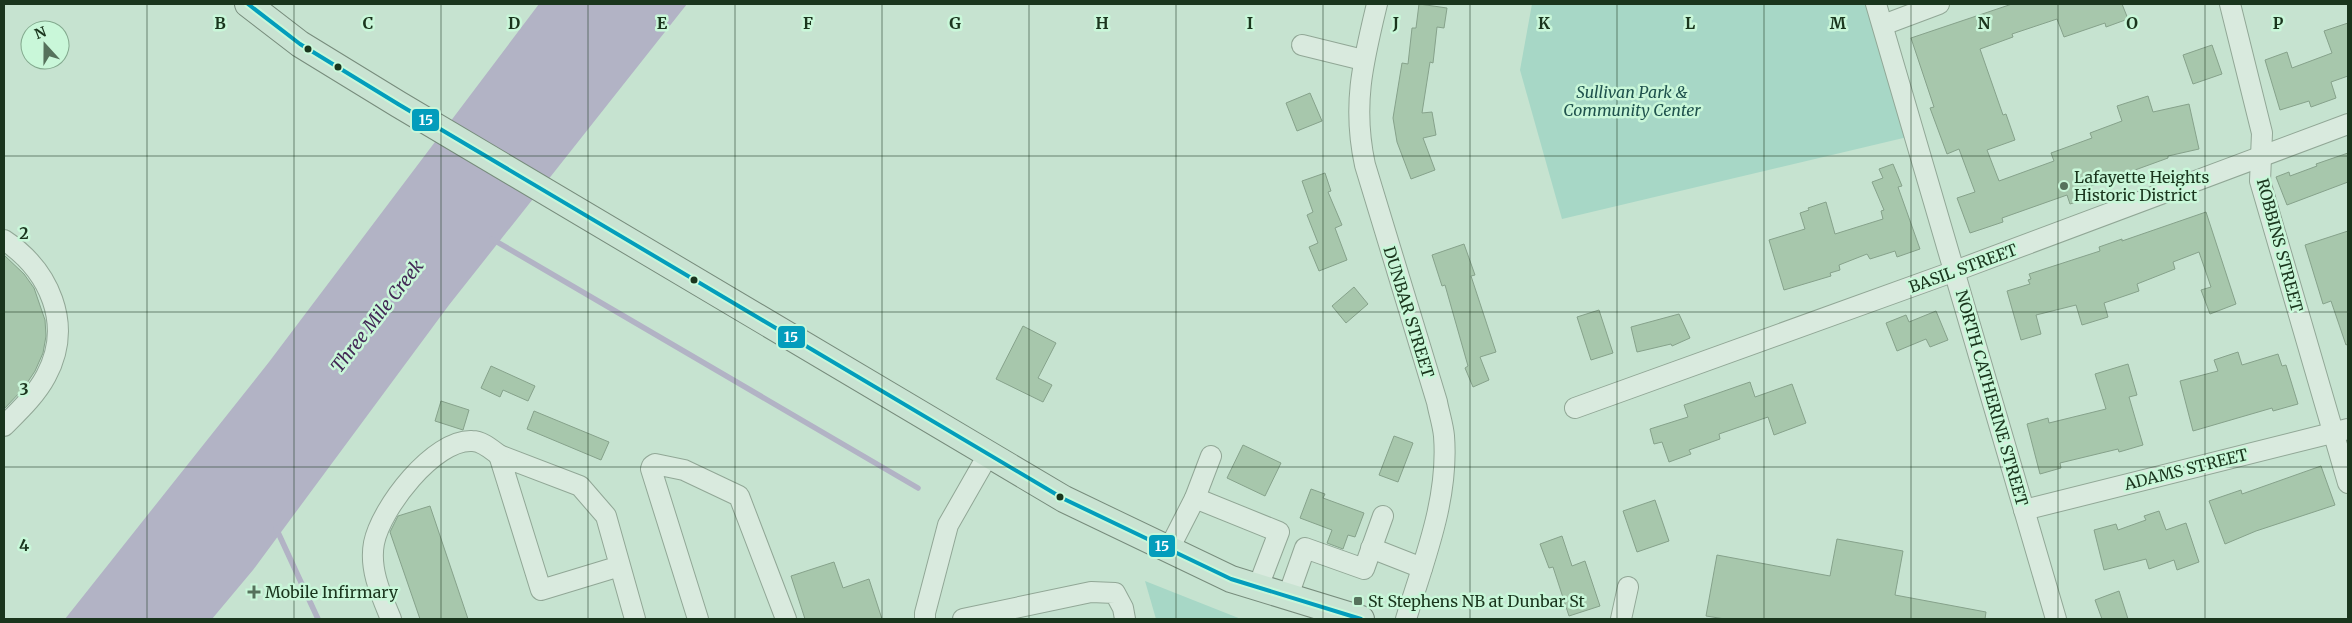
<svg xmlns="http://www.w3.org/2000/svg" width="2352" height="623" font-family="Merriweather,serif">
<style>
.green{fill:#a7d7c6}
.water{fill:#b2b3c5}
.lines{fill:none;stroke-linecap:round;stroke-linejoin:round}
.stream{stroke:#b2b3c5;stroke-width:5.5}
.building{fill:#a7c7ac;stroke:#86a28b}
.minor-casing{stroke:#91a796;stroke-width:22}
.major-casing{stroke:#778c7c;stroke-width:28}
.minor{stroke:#d9eade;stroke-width:20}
.major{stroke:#c9e3d2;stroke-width:26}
.bus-1-casing{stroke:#c9f7d9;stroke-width:8}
.bus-1{stroke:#039dbc;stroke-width:4}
.grid{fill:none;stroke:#1a351d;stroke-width:1;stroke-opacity:0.55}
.bus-dot{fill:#1a351d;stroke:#c9f7d9;stroke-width:2}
.poi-dot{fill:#56725c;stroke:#c9f7d9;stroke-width:2}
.labels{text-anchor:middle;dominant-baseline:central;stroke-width:5;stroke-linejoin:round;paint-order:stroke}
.park-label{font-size:16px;font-style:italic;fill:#1f524d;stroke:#c9f7d9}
.poi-label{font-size:16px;fill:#1a351d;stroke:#c9f7d9;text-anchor:start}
.street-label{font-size:16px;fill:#1a351d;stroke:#c9f7d9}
.water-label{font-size:18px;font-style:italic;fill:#422855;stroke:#c9f7d9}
.grid-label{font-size:16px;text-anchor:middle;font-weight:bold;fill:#1a351d;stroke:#c9f7d9;stroke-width:5;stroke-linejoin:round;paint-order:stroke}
.line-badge{stroke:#c9f7d9;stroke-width:2}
.badge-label{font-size:14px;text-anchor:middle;font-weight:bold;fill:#fff}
</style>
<rect width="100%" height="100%" fill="#c6e3d0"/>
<!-- green -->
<g class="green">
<path d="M1532 4H1876L1916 135 1562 219 1520 70Z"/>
<path d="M1145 581 1241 619H1242H1156Z"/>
</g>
<!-- water -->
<path class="water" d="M539 4H687L449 305 253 570 212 619H65L269 362Z"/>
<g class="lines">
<!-- stream -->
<g class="stream">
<path d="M492 239 918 488"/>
<path d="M276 528 318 619"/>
</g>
</g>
<!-- building -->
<g class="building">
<path d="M1419 4 1447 8 1444 28 1437 27 1433 63 1430 62 1422 113 1432 112 1436 135 1423 138 1435 170 1411 179 1397 142 1393 118 1402 63 1408 64 1412 28H1416Z"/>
<path d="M2012 4H2122L2128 19 2106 27 2105 23 2064 37 2057 19 2012 34 2013 37 1980 49 2003 115 2006 114 2015 140 1987 150 1999 181 2054 161 2051 153 2092 138 2090 133 2122 121 2117 106 2148 96 2153 112 2189 104 2199 149 2168 156V158L2091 186 2095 196 2070 204 2067 195 2002 218 2003 222 1970 233 1957 198 1975 192 1959 149 1947 154 1930 108 1934 107 1911 38Z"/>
<path d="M2348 23V76L2331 82 2336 98 2311 107 2309 101 2280 110 2265 60 2287 52 2292 68 2332 53 2324 31Z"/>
<path d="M2212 45 2222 74 2193 84 2183 55Z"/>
<path d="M1310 93 1322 121 1297 131 1286 103Z"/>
<path d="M2348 153V182L2287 205 2276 177 2289 172 2290 176 2317 166 2316 164Z"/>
<path d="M1893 164 1902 186 1898 187 1920 249 1897 257 1895 251 1870 259 1867 254 1839 265 1840 270 1830 273 1831 276 1784 290 1769 240 1805 229 1800 213 1809 210 1808 208 1826 202 1835 234 1883 219 1881 211 1884 210 1872 182 1883 178 1879 169Z"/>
<path d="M1325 173 1331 191 1328 192 1342 225 1335 228 1347 260 1319 271 1309 247 1318 243 1307 215 1313 212 1302 181Z"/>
<path d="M2206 212 2236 304 2210 314 2201 290 2211 287 2199 252 2173 262 2175 269 2137 284 2139 291 2104 303 2108 317 2082 325 2076 305 2036 315 2041 334 2021 340 2007 291 2030 284 2028 280 2031 279 2029 274 2100 251 2099 247 2122 239V241Z"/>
<path d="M2348 231V344L2346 345 2331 301 2323 304 2305 245Z"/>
<path d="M1464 244 1475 275 1471 276 1496 352 1480 357 1489 380 1473 387 1465 368 1468 366 1445 285 1442 286 1432 255Z"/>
<path d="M4 255 24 274 34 288 45 320 46 336 43 353 35 371 23 389 4 409Z"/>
<path d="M1354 287 1368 304 1346 323 1332 306Z"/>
<path d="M1599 310 1613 353 1591 360 1577 317Z"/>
<path d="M1936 311 1948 340 1930 347 1926 339 1897 351 1886 323 1906 315 1909 322Z"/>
<path d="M1679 314 1690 338 1672 346 1671 344 1637 352 1631 327Z"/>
<path d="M1023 326 1056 343 1038 378 1052 385 1043 402 996 379Z"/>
<path d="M2238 352 2242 365 2278 354 2282 366 2286 365 2298 404 2273 411 2272 408 2193 431 2180 381 2218 371 2214 360Z"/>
<path d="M2128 364 2137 395 2129 397 2143 445 2119 452 2118 449 2060 463 2061 468 2040 474 2027 424 2048 418 2049 423 2106 409 2095 374Z"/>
<path d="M491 366 535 386 528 401 503 390 500 397 481 388Z"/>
<path d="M1750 382 1755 397 1792 384 1806 423 1774 435 1768 417 1719 434 1720 439 1689 450 1691 454 1669 462 1662 442 1654 444 1650 429 1688 417 1684 405Z"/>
<path d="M441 401 469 410 463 430 435 421Z"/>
<path d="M534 411 609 442 601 460 527 429Z"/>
<path d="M1394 436 1413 443 1398 482 1379 475Z"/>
<path d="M1243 445 1281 463 1265 496 1227 478Z"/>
<path d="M2321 466 2335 505 2256 531 2225 544 2209 501 2241 490 2242 494Z"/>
<path d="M1311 489 1325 494 1323 498 1364 513 1355 537 1348 535 1343 549 1327 543 1332 530 1300 518Z"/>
<path d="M1655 500 1669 541 1637 552 1623 511Z"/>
<path d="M430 506 468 619H420L390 532 398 516Z"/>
<path d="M2159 511 2166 530 2186 523 2199 562 2177 570 2174 560 2149 569 2146 559 2104 570 2094 530 2116 524 2118 530 2146 520 2144 516Z"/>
<path d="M1562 536 1572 566 1585 561 1600 606 1569 616 1553 567 1549 568 1540 544Z"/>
<path d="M1837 539 1903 551 1895 595 1986 612 1985 619H1725L1706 616 1717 555 1830 576Z"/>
<path d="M834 562 843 588 869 579 882 619H805L791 576Z"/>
<path d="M2119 591 2128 619H2102L2095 600Z"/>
</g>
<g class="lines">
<!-- minor casing -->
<g class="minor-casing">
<g id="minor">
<path d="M1377 4C1363 62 1352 105 1365 165L1437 402C1439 413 1443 425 1444 436 1449 499 1424 560 1406 619"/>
<path d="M1876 4 2056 619"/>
<path d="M2230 4 2262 133 2260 181 2348 483"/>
<path d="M1883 25 1939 4"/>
<path d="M1302 45 1363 60"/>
<path d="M4 240C49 270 74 324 46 376 36 395 19 411 4 426"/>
<path d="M1575 408 1955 271 2348 124"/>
<path d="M1195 498 1279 532 1258 587"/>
<path d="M2024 510 2348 429"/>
<path d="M1371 548 1422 568"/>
<path d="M1169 549 1195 498 1211 456"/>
<path d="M620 566 541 590 499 455 580 486 606 516 635 619"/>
<path d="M1288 596 1305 548 1364 569 1383 516"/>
<path d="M391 619C381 595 369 569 374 543 381 508 434 439 472 441 482 441 491 449 499 455"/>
<path d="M698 619 651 469 652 466 655 464 684 470 739 496 786 619"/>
<path d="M925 619V613L948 525 988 455"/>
<path d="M963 619 1091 592 1115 593 1123 608 1125 619"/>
<path d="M1621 619 1628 587"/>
</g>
</g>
<!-- major casing -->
<g class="major-casing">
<path id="major" d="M248 4 300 44 398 104 1064 499 1231 579 1361 619"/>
</g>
<!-- minor -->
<use href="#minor" class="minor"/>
<!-- major -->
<use href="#major" class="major"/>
<!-- bus-1 casing -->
<g class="bus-1-casing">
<path id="bus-1" d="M248 4 300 44 398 104 1064 499 1231 579 1361 619"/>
</g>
<!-- bus-1 -->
<use href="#bus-1" class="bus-1"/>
</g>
<!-- grid -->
<path class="grid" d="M147 4V619M294 4V619M441 4V619M588 4V619M735 4V619M882 4V619M1029 4V619M1176 4V619M1323 4V619M1470 4V619M1617 4V619M1764 4V619M1911 4V619M2058 4V619M2205 4V619M4 156H2348M4 312H2348M4 467H2348"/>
<!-- markers -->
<g class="bus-dot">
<circle cx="308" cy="49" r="4.5"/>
<circle cx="338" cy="67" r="4.5"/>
<circle cx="694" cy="280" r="4.5"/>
<circle cx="1060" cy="497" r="4.5"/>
</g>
<g class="poi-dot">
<circle cx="2064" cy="186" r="5"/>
<path d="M251.5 584.5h5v5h5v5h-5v5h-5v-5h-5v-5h5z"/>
<rect x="1353" y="596" width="10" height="10" rx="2.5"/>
</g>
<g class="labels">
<!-- park labels -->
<g class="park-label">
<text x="1632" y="92">Sullivan Park &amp;<tspan x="1632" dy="18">Community Center</tspan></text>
</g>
<!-- poi labels -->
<g class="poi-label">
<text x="2074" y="177">Lafayette Heights<tspan x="2074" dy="18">Historic District</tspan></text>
<text x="265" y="592">Mobile Infirmary</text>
<text x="1368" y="601">St Stephens NB at Dunbar St</text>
</g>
<!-- street labels -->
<g class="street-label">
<text transform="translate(2280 245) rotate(75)">ROBBINS STREET</text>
<text transform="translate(1963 268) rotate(-20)">BASIL STREET</text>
<text transform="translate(1409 312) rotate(73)">DUNBAR STREET</text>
<text transform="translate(1992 398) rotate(74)">NORTH CATHERINE STREET</text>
<text transform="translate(2186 469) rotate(-14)">ADAMS STREET</text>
</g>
<!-- water labels -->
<g class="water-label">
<text transform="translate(377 316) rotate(-52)">Three Mile Creek</text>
</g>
</g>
<g class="grid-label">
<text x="220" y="29">B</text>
<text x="368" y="29">C</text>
<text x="514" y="29">D</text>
<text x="662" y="29">E</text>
<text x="808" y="29">F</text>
<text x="955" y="29">G</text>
<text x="1102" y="29">H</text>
<text x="1250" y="29">I</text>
<text x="1396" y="29">J</text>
<text x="1544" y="29">K</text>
<text x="1690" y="29">L</text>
<text x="1838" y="29">M</text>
<text x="1984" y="29">N</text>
<text x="2132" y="29">O</text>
<text x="2278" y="29">P</text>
<text x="24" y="239">2</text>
<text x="24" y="395">3</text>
<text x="24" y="551">4</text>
</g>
<g class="line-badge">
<rect x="411" y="108" width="29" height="24" rx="5" fill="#039dbc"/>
<rect x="777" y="325" width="29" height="24" rx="5" fill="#039dbc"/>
<rect x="1148" y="534" width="28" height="24" rx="5" fill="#039dbc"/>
</g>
<g class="badge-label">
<text x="426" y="125">15</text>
<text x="791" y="342">15</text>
<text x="1162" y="551">15</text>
</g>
<!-- border -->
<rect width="2352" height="623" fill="none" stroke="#1a351d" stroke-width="10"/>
<!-- north arrow -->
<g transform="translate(45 45) rotate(339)"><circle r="24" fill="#c9f7d9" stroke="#83a98e"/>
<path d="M0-4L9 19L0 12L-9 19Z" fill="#56725c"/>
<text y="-8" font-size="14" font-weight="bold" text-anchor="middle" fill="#1a351d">N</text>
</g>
</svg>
